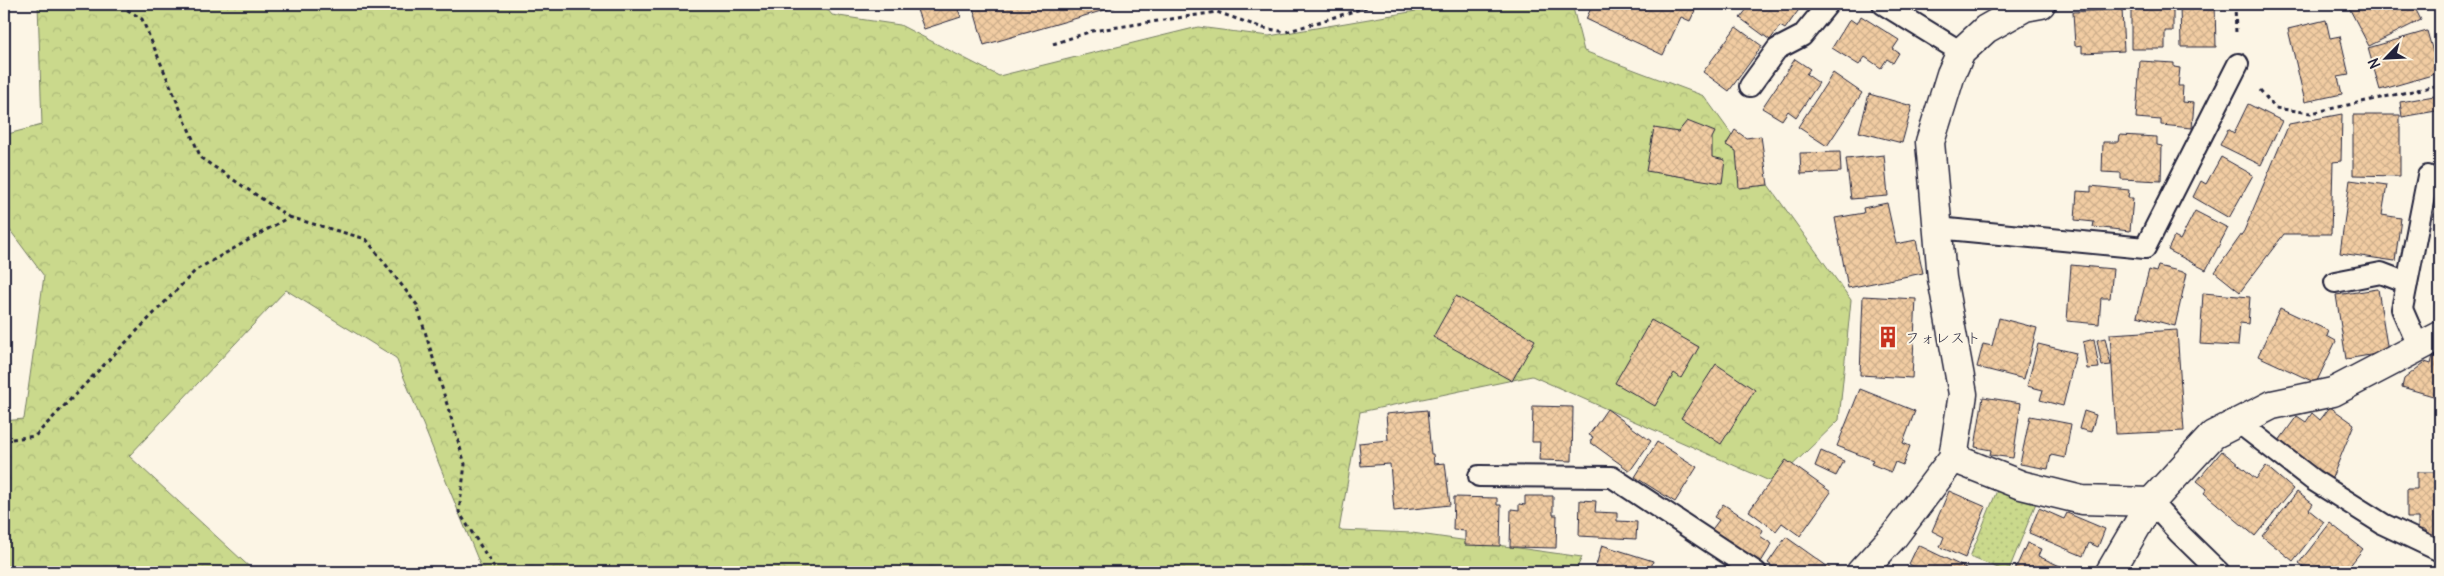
<svg xmlns="http://www.w3.org/2000/svg" width="2444" height="576" font-family="Delius,'Klee One',sans-serif">
<style>
.grass{fill:url(#grass-dots);stroke:#767e64}
.forest{fill:url(#forest-crowns);stroke:#767e64}
.building{fill:url(#building-cross-hatch);stroke:#22223b}
.lines{fill:none;stroke-linecap:round;stroke-linejoin:round}
.service-casing{stroke:#22223b;stroke-width:24}
.minor-casing{stroke:#22223b;stroke-width:31}
.path{stroke:#22223b;stroke-width:3;stroke-dasharray:4 4;stroke-linecap:butt}
.service{stroke:#fcf5e5;stroke-width:20}
.minor{stroke:#fcf5e5;stroke-width:28}
.labels{text-anchor:middle;dominant-baseline:central;stroke-width:4;stroke-linejoin:round;paint-order:stroke}
.poi-label{font-size:15px;fill:#22223b;stroke:#fcf5e5;text-anchor:start}
</style>
<defs>
<pattern id="grass-dots" width="8" height="8" patternUnits="userSpaceOnUse" patternTransform="scale(1.25)"><rect width="8" height="8" fill="#cad98c"/><path d="M2 2h.1M6 6h.1" fill="none" stroke="#adba7a" stroke-width="1.8" stroke-linecap="round"/></pattern>
<pattern id="forest-crowns" width="20" height="18" patternUnits="userSpaceOnUse" patternTransform="scale(1.25)"><rect width="20" height="18" fill="#cad98c"/><path d="M2 6a3 3 0 1 1 6 0M12 15a3 3 0 1 1 6 0" fill="none" stroke="#adba7a"/></pattern>
<pattern id="building-cross-hatch" width="8" height="8" patternUnits="userSpaceOnUse" patternTransform="scale(1.25)"><rect width="8" height="8" fill="#f1cca2"/><path d="M0 0l8 8M0 8l8-8" fill="none" stroke="#ceaf8c"/></pattern>
</defs>
<rect width="100%" height="100%" fill="#fcf5e5"/>
<filter id="ink" filterUnits="userSpaceOnUse"><feTurbulence type="fractalNoise" baseFrequency=".02" numOctaves="2"/><feDisplacementMap in="SourceGraphic" scale="10" xChannelSelector="R" yChannelSelector="G"/><feConvolveMatrix kernelMatrix="1 2 1 2 8 2 1 2 1" color-interpolation-filters="sRGB"/></filter>
<g filter="url(#ink)">
<!-- grass -->
<path class="grass" d="M1998 488 2036 503 2008 572 1970 557Z"/>
<!-- forest -->
<path class="forest" d="M38 4H823L832 15 900 25 999 76 1198 27 1269 36 1457 4H1572L1584 51 1704 96 1851 300 1839 420 1774 483 1532 376 1360 412 1339 530 1412 533 1582 557 1575 572H483L396 358 286 290 129 456 255 572H4V421L24 419 44 276 4 222V135L42 125Z"/>
<!-- building -->
<g class="building">
<path d="M936 4H956L961 17 924 29 917 10Z"/>
<path d="M972 4H1114L1115 7 984 45Z"/>
<path d="M1593 4H1698L1690 21 1681 17 1663 55 1586 19Z"/>
<path d="M1751 4H1803L1785 29 1780 26 1770 40 1740 18Z"/>
<path d="M2131 4H2173V31H2165V49H2131Z"/>
<path d="M2180 4H2215L2216 47H2181Z"/>
<path d="M2347 4H2413L2421 20 2369 46Z"/>
<path d="M2122 9 2124 51 2082 53V45L2075 46 2073 12Z"/>
<path d="M1861 16 1899 40 1893 49 1899 53 1893 63 1887 59 1881 68 1865 57 1859 65 1832 48 1850 19 1857 24Z"/>
<path d="M2326 20 2330 38 2340 36 2349 75 2338 77 2342 94 2305 102 2288 29Z"/>
<path d="M1736 27 1762 46 1729 91 1703 72Z"/>
<path d="M2427 31 2439 73 2380 90 2368 48Z"/>
<path d="M1795 59 1810 69 1806 74 1819 83 1796 117 1788 111 1782 120 1762 108Z"/>
<path d="M2140 61 2174 63V67L2180 68 2178 86H2183L2182 102 2194 103 2192 128 2161 125V120L2136 118Z"/>
<path d="M1833 73 1862 93 1827 146 1798 127Z"/>
<path d="M1869 94 1912 106 1902 143 1859 132Z"/>
<path d="M2434 96 2436 111 2402 117 2400 102Z"/>
<path d="M2248 104 2282 121 2261 165 2220 145 2228 129 2234 133Z"/>
<path d="M2342 114 2341 161 2333 162 2331 234H2284L2240 292 2215 272 2244 231 2289 124Z"/>
<path d="M2353 115H2400V176L2353 175Z"/>
<path d="M1687 121 1715 132 1712 138V157L1725 160 1722 183 1646 171 1654 128 1678 132Z"/>
<path d="M1735 130 1746 138 1761 136 1768 185 1739 188 1736 151 1726 145Z"/>
<path d="M2120 135 2157 137V145L2162 146 2161 181 2121 179V173L2102 172 2103 142H2119Z"/>
<path d="M1840 152 1841 172 1801 174 1800 153Z"/>
<path d="M1884 155 1888 196 1851 199 1846 159Z"/>
<path d="M2221 157 2253 175 2229 218 2193 197 2201 181 2206 184Z"/>
<path d="M2350 180 2387 185 2382 215 2401 218 2395 261 2340 253Z"/>
<path d="M2091 186 2129 190 2128 198H2133L2130 231 2093 227 2094 222 2075 220 2077 191 2091 192Z"/>
<path d="M1887 203 1896 244 1916 240 1923 273 1848 288 1835 218 1864 213 1863 208Z"/>
<path d="M2195 211 2228 228 2206 270 2168 250 2174 237 2180 240Z"/>
<path d="M2071 265 2113 269 2110 298H2101L2099 324 2067 321Z"/>
<path d="M2158 266 2187 273 2175 326 2137 316 2149 270 2156 272Z"/>
<path d="M2378 289 2388 352 2346 359 2336 295Z"/>
<path d="M2203 293 2250 297 2248 324 2240 323 2238 346 2200 344Z"/>
<path d="M1456 296 1535 340 1512 381 1433 337Z"/>
<path d="M1863 296 1916 299 1912 378 1860 375Z"/>
<path d="M2280 308 2329 331 2327 336 2336 341 2316 383 2258 356Z"/>
<path d="M1999 318 2037 328 2024 379 1977 367 1983 344 1992 346Z"/>
<path d="M1651 320 1699 347 1681 378 1674 373 1655 406 1615 383Z"/>
<path d="M2177 330 2184 431 2116 434 2110 334Z"/>
<path d="M2105 338 2111 365 2102 366 2097 340Z"/>
<path d="M2094 339 2099 368 2087 369 2083 342Z"/>
<path d="M2038 344 2076 353 2063 406 2040 400 2043 390 2027 386Z"/>
<path d="M2433 356 2440 359V398L2402 387 2404 379 2425 362 2431 364Z"/>
<path d="M1716 364 1755 390 1721 444 1681 418Z"/>
<path d="M1860 389 1915 411 1903 443 1910 446 1903 465 1895 462 1891 472 1871 464 1873 460 1837 446Z"/>
<path d="M1983 397 2021 403 2013 458 1990 455 1991 450 1975 447Z"/>
<path d="M1533 406 1573 407 1572 461 1539 460 1540 442H1532Z"/>
<path d="M2330 407 2354 424 2329 485 2276 445 2297 416 2306 422 2312 413 2320 420Z"/>
<path d="M1607 409 1651 441 1630 471 1590 442 1593 437 1589 435Z"/>
<path d="M1427 410 1431 454H1433L1434 464 1445 463 1450 505 1394 511 1390 464 1361 466 1359 443 1388 440 1386 414Z"/>
<path d="M2084 411 2096 415 2091 432 2079 429Z"/>
<path d="M2030 416 2071 424 2065 458 2051 455 2048 469 2020 464Z"/>
<path d="M1657 442 1697 467 1675 502 1635 477Z"/>
<path d="M1821 451 1844 461 1836 476 1815 466Z"/>
<path d="M2222 451 2256 479 2266 466 2293 489 2255 536 2204 493 2207 489 2197 481Z"/>
<path d="M1786 460 1831 492 1800 536 1782 523 1776 531 1749 511Z"/>
<path d="M2417 472H2440V537H2426V530H2418V518H2407V489H2417Z"/>
<path d="M1949 491 1986 507 1965 558 1940 547 1944 537 1932 531Z"/>
<path d="M2297 492 2313 504 2309 510 2324 522 2293 561 2262 536Z"/>
<path d="M1525 496H1553V515H1557L1556 548 1510 547 1511 509 1519 510V504L1525 505Z"/>
<path d="M1454 497 1497 498V505H1501L1500 546 1465 545V531L1453 530Z"/>
<path d="M1580 500 1596 501 1595 512 1617 513V521L1637 522 1636 539 1579 536Z"/>
<path d="M1723 504 1763 530 1760 536 1772 544 1761 562 1751 556 1750 558 1710 532 1719 520 1714 517Z"/>
<path d="M2039 508 2064 519 2067 513 2105 529 2098 547 2089 543 2083 556 2029 533Z"/>
<path d="M2330 523 2363 549 2345 572H2311L2299 563Z"/>
<path d="M1786 537 1831 569 1829 572H1780L1768 563Z"/>
<path d="M2027 543 2041 549 2038 556 2073 572H2014Z"/>
<path d="M1602 545 1653 561 1650 572H1594Z"/>
<path d="M1918 545 1974 572H1913L1915 567 1909 564Z"/>
</g>
<g class="lines">
<!-- service casing -->
<g class="service-casing">
<g id="service">
<path d="M1883 4 1961 52"/>
<path d="M1750 86 1777 49 1802 36 1828 4"/>
<path d="M1937 228 2145 248 2238 64"/>
<path d="M2335 282 2381 273 2407 283"/>
<path d="M2419 348 2402 309 2428 176"/>
<path d="M2238 422 2313 480 2383 524 2440 551"/>
<path d="M1479 476 1612 477 1756 572"/>
<path d="M2151 502 2179 533 2219 572"/>
</g>
</g>
<!-- minor casing -->
<g class="minor-casing">
<g id="minor">
<path d="M1953 458 2021 485 2082 500 2151 502"/>
<path d="M1861 572 1894 536 1953 458 1963 394 1942 278 1930 142 1951 74 1961 52 1986 29 2025 7 2041 4"/>
<path d="M2110 572 2151 502 2213 435 2272 405 2333 392 2440 336"/>
</g>
</g>
<!-- path -->
<g class="path">
<path d="M2235 4 2236 34"/>
<path d="M1053 44 1092 31 1217 12 1263 28 1286 32 1367 7 1371 4"/>
<path d="M2260 90 2275 108 2311 113 2440 85"/>
<path d="M289 217 366 239 417 305 465 464 459 512 497 572"/>
<path d="M4 440 35 436 196 270 289 217 201 158 142 19 118 4"/>
</g>
<!-- service -->
<use href="#service" class="service"/>
<!-- minor -->
<use href="#minor" class="minor"/>
</g>
</g>
<!-- icons -->
<defs>
<g id="building-bare" transform="scale(1.725)"><path d="M-4-6H4V6H1V3H-1V6H-4ZM-2.5-4.3h1.7v1.8h-1.7ZM.8-4.3h1.7v1.8H.8ZM-2.5-1h1.7V.8h-1.7ZM.8-1h1.7V.8H.8Z" fill="#c8321e" stroke="#fcf5e5" stroke-width="2.5" paint-order="stroke"/></g>
</defs>
<g fill-rule="evenodd">
<use href="#building-bare" x="1888" y="337"/>
</g>
<g class="labels">
<!-- poi labels -->
<g class="poi-label">
<text x="1905" y="337">フォレスト</text>
</g>
</g>
<!-- margin -->
<rect width="2444" height="576" fill="none" stroke="#fcf5e5" stroke-width="20"/>
<rect x="10" y="10" width="2424" height="556" fill="none" stroke="#22223b" stroke-width="2" filter="url(#ink)"/>
<!-- north arrow -->
<g transform="translate(2386 58) rotate(246)" stroke="#fcf5e5" stroke-width="4" paint-order="stroke">
<path d="M0-4L9 19L0 12L-9 19Z" fill="#22223b"/>
<text y="-8" font-size="14" font-weight="bold" text-anchor="middle" fill="#22223b">N</text>
</g>
</svg>
